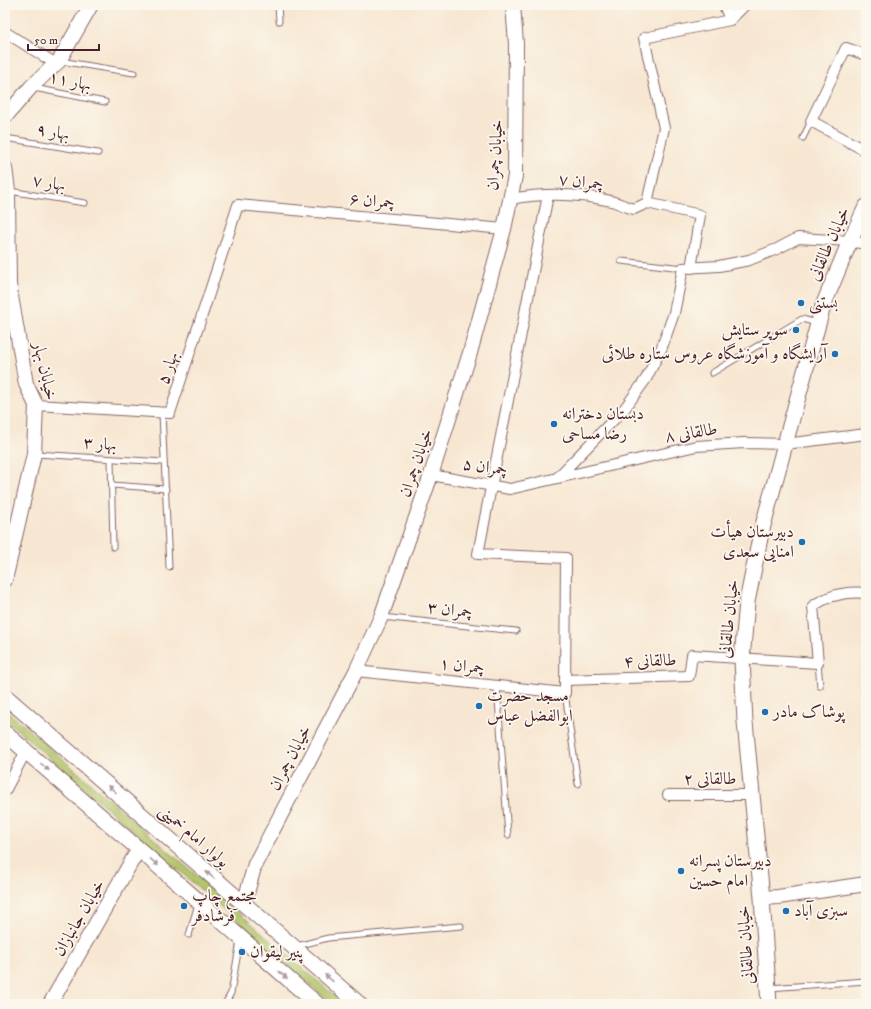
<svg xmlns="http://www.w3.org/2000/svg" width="871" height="1009" font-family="'IM FELL DW Pica',Amiri,serif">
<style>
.green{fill:#b3c66a;stroke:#7e724a}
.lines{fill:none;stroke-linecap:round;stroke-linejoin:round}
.lane-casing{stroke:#876565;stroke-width:7}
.street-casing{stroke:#876565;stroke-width:12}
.secondary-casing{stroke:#876565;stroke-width:16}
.primary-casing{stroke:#876565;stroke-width:17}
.lane{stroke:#fff;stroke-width:5}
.street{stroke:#fff;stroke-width:10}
.secondary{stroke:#fff;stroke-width:14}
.primary{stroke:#fff;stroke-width:15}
.oneway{fill:#ae9aa0}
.poi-dot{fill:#1f6fb2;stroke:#fbf7ec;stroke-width:1.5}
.labels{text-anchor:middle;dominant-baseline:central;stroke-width:3.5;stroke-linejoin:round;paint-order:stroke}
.street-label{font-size:17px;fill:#4a1f2b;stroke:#fbf7ec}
.poi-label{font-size:17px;fill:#4a1f2b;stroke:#fbf7ec;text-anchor:start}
</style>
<rect width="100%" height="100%" fill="#fbf7ec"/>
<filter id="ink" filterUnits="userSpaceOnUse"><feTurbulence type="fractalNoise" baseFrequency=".025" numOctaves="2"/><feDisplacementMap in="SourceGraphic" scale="8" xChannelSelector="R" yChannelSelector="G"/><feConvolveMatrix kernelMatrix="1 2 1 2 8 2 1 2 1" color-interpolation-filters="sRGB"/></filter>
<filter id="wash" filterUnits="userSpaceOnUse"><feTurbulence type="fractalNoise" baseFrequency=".012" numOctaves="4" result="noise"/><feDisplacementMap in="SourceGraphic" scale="16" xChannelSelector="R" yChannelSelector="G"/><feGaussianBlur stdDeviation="0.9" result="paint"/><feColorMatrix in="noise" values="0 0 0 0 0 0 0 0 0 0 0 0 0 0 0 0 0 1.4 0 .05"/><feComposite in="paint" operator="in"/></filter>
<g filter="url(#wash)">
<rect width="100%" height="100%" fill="#f7e7d2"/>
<!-- green -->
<path class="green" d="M5 709 344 1004H332L5 719Z"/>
</g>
<g filter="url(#ink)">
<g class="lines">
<!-- lane casing -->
<g class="lane-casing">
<g id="lane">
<path d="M278 5 279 21"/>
<path d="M60 61 134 73"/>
<path d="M34 88 105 102"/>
<path d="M5 138 98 153"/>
<path d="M803 138 811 121"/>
<path d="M9 191 85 203"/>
<path d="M621 261 683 268"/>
<path d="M712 373 802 319 817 323"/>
<path d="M162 413 169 567"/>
<path d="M36 454 164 462"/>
<path d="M111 459 113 547"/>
<path d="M112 485 166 489"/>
<path d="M5 527 15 533"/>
<path d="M382 617 516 631"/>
<path d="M818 663 820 686"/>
<path d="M497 686 508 835"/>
<path d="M565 693 578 784"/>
<path d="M189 935 198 904"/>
<path d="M297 946 328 938 461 926"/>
<path d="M769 988 866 981"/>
<path d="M225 1004 231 993 240 941"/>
</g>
</g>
<!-- street casing -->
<g class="street-casing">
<g id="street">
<path d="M724 5 730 20"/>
<path d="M5 32 56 64"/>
<path d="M866 55 846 48 811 121 866 151"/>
<path d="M510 199C544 193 577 193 611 201 619 203 626 207 634 209L647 203"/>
<path d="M647 203 664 128 644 38 730 20 745 5"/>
<path d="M647 203 700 215 691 268"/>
<path d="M36 405 170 413 238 205 504 229"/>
<path d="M431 475 510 489 696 446 744 443 785 444 866 434"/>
<path d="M557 478 625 408 646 379 662 347 674 313 683 268 719 266 749 260 777 249 798 238 850 241 866 244"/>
<path d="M356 671 565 693 566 558 478 554 548 195"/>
<path d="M565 680 689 676 692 655 818 663 813 606C829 595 847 591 866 593"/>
<path d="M5 791 26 751"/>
<path d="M668 795H752"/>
</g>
</g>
<!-- secondary casing -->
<g class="secondary-casing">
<g id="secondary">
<path d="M5 117 31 87 59 61 91 5"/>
<path d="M5 168 8 191 9 284 26 384 36 405 34 454 5 580"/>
<path d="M762 898 778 897 866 884"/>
<path d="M244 904 255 864 356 671 381 617 431 475 470 353 504 229 515 176 516 44 513 5"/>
<path d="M50 1004 134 857 140 850"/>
</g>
</g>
<!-- primary casing -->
<g class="primary-casing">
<g id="primary">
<path d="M5 696 359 1004"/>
<path d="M5 733 317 1004"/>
<path d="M769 1004 762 898 745 722 742 659 747 602 761 533 785 444 823 306 850 241 866 207"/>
</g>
</g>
<!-- lane -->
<use href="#lane" class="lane"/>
<!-- street -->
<use href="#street" class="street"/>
<!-- secondary -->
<use href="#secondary" class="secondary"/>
<!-- primary -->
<use href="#primary" class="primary"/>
</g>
<!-- one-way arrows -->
<defs><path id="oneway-solid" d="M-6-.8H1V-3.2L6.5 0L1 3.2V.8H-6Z"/></defs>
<g class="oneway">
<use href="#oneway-solid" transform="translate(45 767) rotate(41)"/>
<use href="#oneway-solid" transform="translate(112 789) rotate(-139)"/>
<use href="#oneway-solid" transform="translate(154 862) rotate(41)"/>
<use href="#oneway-solid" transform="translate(210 875) rotate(-139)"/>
<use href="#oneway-solid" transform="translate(283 975) rotate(41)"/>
<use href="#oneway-solid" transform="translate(329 978) rotate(-139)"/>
</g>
</g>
<!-- markers -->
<g class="poi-dot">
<circle cx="801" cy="303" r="4"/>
<circle cx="796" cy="330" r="4"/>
<circle cx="835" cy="354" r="4"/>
<circle cx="554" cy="424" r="4"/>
<circle cx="802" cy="542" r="4"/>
<circle cx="479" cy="706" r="4"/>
<circle cx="765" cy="712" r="4"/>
<circle cx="681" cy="871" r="4"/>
<circle cx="184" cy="906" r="4"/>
<circle cx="786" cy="911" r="4"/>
<circle cx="242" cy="952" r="4"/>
</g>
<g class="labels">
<!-- street labels -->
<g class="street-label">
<text transform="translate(70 81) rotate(12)">بهار ۱۱</text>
<text transform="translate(53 132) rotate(9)">بهار ۹</text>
<text transform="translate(495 155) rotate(-86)">خیابان چمران</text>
<text transform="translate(581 182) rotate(6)">چمران ۷</text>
<text transform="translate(49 183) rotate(9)">بهار ۷</text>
<text transform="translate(372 201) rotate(5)">چمران ۶</text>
<text transform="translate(829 244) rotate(-66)">خیابان طالقانی</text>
<text transform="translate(168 368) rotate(-72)">بهار ۵</text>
<text transform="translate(45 371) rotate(77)">خیابان بهار</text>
<text transform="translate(691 433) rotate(-9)">طالقانی ۸</text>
<text transform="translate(100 444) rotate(4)">بهار ۳</text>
<text transform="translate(416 463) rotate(-71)">خیابان چمران</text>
<text transform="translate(485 467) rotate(8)">چمران ۵</text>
<text transform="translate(450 610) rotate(6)">چمران ۳</text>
<text transform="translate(729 619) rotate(-84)">خیابان طالقانی</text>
<text transform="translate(650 661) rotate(-2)">طالقانی ۴</text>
<text transform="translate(462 666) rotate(6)">چمران ۱</text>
<text transform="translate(290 758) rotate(-62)">خیابان چمران</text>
<text x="710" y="779">طالقانی ۲</text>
<text transform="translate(194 836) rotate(41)">بولوار امام خمینی</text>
<text transform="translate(79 918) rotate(-60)">خیابان جانبازان</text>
<text transform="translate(746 945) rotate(-94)">خیابان طالقانی</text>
</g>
<!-- poi labels -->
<g class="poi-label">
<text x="809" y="303">بستنی</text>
<text x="788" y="330" text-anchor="end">سوپر ستایش</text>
<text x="827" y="354" text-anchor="end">آرایشگاه و آموزشگاه عروس ستاره طلائی</text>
<text x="562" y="414">دبستان دخترانه<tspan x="562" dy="20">رضا مساحی</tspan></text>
<text x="794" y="532" text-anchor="end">دبیرستان هیأت<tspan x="794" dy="20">امنایی سعدی</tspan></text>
<text x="487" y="696">مسجد حضرت<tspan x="487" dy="20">ابوالفضل عباس</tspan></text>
<text x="773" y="712">پوشاک مادر</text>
<text x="689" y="861">دبیرستان پسرانه<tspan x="689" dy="20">امام حسین</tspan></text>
<text x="192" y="896">مجتمع چاپ<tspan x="192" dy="20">فرشادفر</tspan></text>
<text x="794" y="911">سبزی آباد</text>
<text x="250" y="952">پنیر لیقوان</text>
</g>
</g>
<!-- margin -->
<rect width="871" height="1009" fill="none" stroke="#fbf7ec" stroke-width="20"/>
<!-- scale -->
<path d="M28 44v6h71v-6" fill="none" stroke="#4a1f2b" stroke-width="2"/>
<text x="34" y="44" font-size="12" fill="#4a1f2b" stroke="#fbf7ec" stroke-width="3" paint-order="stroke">50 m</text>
</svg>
